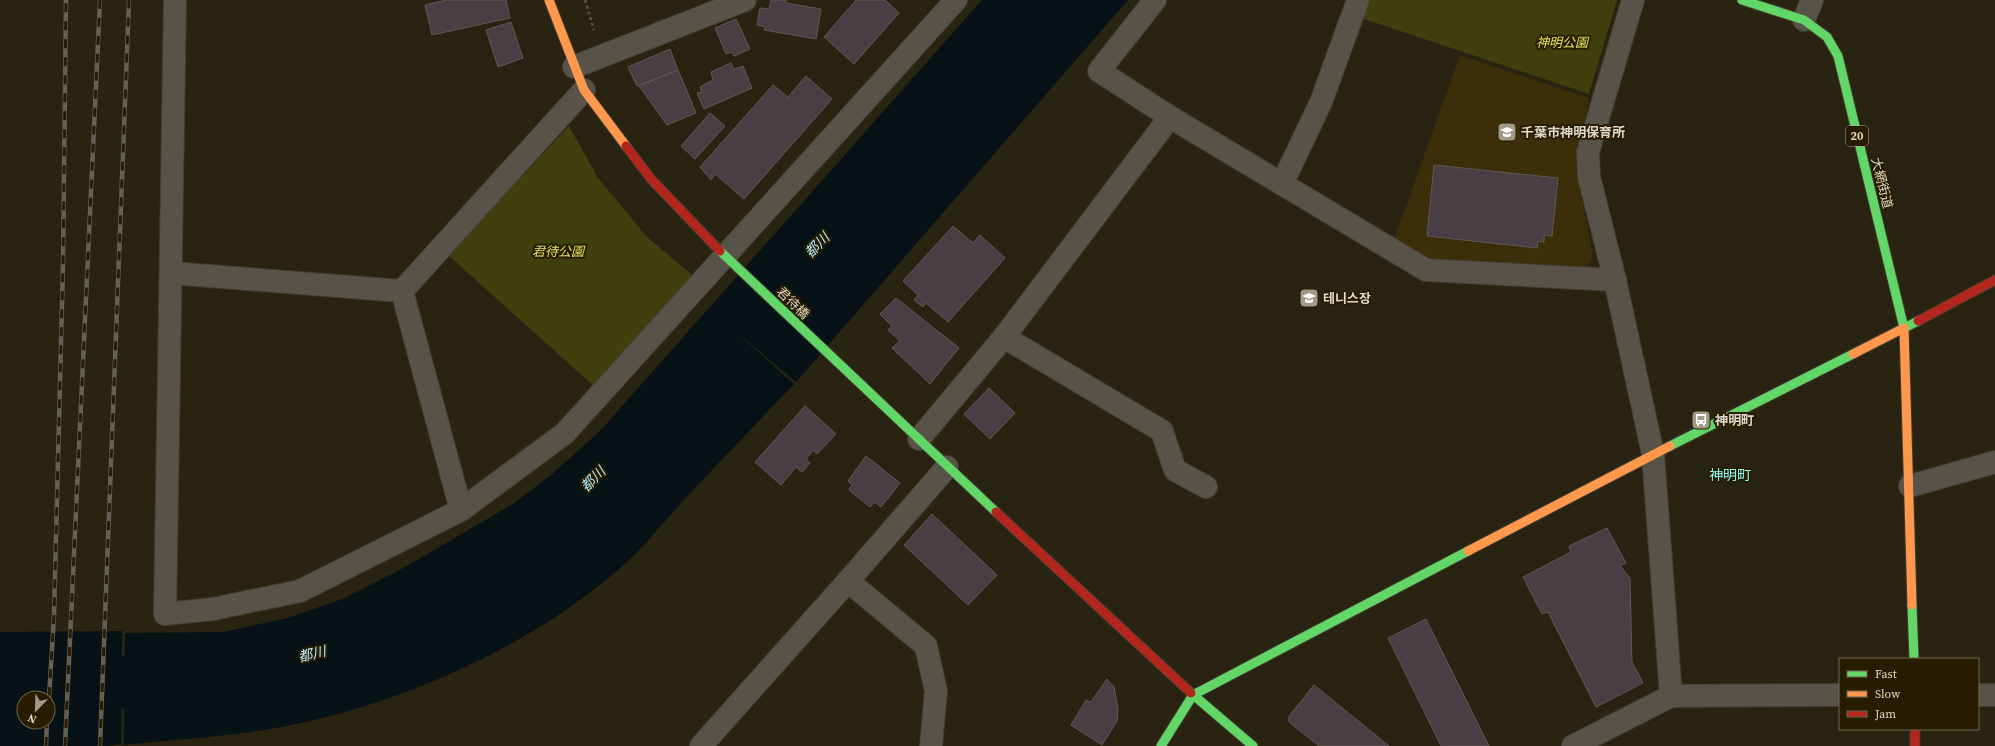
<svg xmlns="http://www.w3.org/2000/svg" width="1995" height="746" font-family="'Source Serif 4','Noto Sans JP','Noto Sans KR',serif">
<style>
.built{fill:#3b2e09}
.green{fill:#3f400e}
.water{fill:#061215;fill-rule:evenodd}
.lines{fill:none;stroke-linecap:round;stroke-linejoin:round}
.river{stroke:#061215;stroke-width:52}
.building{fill:#483e43;stroke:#5f5957}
.street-casing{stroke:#423e31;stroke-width:24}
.fast-casing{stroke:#423e31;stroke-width:11}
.slow-casing{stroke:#423e31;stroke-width:11}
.jam-casing{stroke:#423e31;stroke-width:11}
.path{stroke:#5a554a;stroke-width:2.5;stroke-dasharray:3 3;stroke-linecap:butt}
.street{stroke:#585348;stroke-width:22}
.fast{stroke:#63d668;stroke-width:9}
.slow{stroke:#ff974d;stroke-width:9}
.jam{stroke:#b3261e;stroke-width:9}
.rail-casing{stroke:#646055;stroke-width:4.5}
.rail{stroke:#281d01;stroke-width:3;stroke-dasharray:9;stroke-linecap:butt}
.labels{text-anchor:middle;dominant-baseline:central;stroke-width:4;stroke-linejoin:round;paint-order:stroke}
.shield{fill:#281d01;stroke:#a8a08c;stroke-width:1}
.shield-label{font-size:12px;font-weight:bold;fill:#dfd8c7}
.park-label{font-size:13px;font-style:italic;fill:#dee35a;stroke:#281d01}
.poi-label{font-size:13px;font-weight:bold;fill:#dfd8c7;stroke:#281d01;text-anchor:start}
.street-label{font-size:13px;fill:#dfd8c7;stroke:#281d01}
.water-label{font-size:14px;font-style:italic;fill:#b2e9fe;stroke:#281d01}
.neighbourhood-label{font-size:14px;fill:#8cf7ef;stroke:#281d01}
</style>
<rect width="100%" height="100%" fill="#292312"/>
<!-- built -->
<path class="built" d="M1460 55 1589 98 1576 165 1593 257 1583 272 1424 259 1393 243Z"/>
<!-- green -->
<g class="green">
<path d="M1368 0H1617L1589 94 1361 18Z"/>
<path d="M569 126 598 178 647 237 692 275 595 387 448 255Z"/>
</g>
<!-- water -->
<g class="water">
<path d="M982 0H1128L796 382 733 329 794 384C757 423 719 462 682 502 665 520 649 541 631 558 534 649 382 714 251 732 209 738 166 740 124 745L125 633 223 632 288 618 345 598 405 567 513 504 551 475 600 431Z"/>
<path d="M122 631 121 744 109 746H0V632ZM24 698H48V722H24Z"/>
</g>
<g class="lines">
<!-- river -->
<path class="river" d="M0 690 196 678"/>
</g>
<!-- building -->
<g class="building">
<path d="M446 0H506L510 18 432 35 425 5Z"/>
<path d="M771 0H786V3L821 9 816 39 764 30 765 27 757 25 760 8 769 9Z"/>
<path d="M856 0H885L899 13 854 64 824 37Z"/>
<path d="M736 19 750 49 734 56 732 52 726 54 715 28Z"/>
<path d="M511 22 523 58 498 67 486 30Z"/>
<path d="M670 49 678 70 637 86 628 67Z"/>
<path d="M731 63 734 69 743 66 752 88 704 109 697 93 702 92 700 87 713 80 711 72Z"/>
<path d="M678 70 696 113 667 125 639 86Z"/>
<path d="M806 76 832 99 744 199 715 174 711 180 700 167 773 85 788 97Z"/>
<path d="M710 113 725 126 695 159 681 146Z"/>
<path d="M1434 165 1558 178 1552 236 1544 235V242L1538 241 1537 248 1427 236Z"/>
<path d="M953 226 973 243 980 235 1005 258 948 322 926 303 923 307 914 300 918 295 903 281Z"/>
<path d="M896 298 959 348 930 384 892 348 900 341 888 330 892 326 880 314Z"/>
<path d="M989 388 1015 413 990 439 964 414Z"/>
<path d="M805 406 836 434 817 454 813 450 806 459 810 463 802 472 796 467 781 485 755 462Z"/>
<path d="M866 456 900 483 881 507 875 502 870 507 849 490 852 485 848 481Z"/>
<path d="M932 514 997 575 968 605 904 545Z"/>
<path d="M1607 528 1626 563 1620 566 1630 578 1632 662 1643 683 1596 707 1548 612 1542 614 1523 577 1571 552 1569 546Z"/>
<path d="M1426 619 1489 746H1441L1388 638Z"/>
<path d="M1107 679 1114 687 1118 709 1117 721 1102 745 1071 725 1086 700 1091 702Z"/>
<path d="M1314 685 1389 746H1319L1289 722V716Z"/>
</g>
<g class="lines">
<!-- street casing -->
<g class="street-casing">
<g id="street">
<path d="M175 0 165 614 213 609 300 591 461 510 565 433 956 0"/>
<path d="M1155 0 1099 71 1170 117 1426 270 1615 280"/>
<path d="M1633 0 1588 152 1589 177 1615 280 1653 454 1671 696"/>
<path d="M1804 20 1812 0"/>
<path d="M574 67 745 0"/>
<path d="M1282 184 1321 102 1358 0"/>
<path d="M171 273 402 291 584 90"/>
<path d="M402 291 461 510"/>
<path d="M1004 337 1162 431 1175 470 1206 487"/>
<path d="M919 439 1004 337 1170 117"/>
<path d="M1910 486 1995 462"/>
<path d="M848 581 926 646 936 691 931 746"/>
<path d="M1978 695H1995"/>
<path d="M701 746 848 581 947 467"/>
<path d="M1573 746 1671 696 1840 695"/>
</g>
</g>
<!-- fast casing -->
<g class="fast-casing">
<g id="fast">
<path d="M1742 0 1804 20 1827 37 1838 56 1904 328 1918 321"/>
<path d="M720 251 996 512"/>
<path d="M1670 446 1853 354"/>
<path d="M1912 605 1914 659"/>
<path d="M1191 693 1253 746"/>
<path d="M1161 746 1193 695 1468 551"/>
</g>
</g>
<!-- slow casing -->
<g class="slow-casing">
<g id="slow">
<path d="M549 0 584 90 626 146"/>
<path d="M1853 354 1904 328 1912 605"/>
<path d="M1468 551 1670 446"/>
</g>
</g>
<!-- jam casing -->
<g class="jam-casing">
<g id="jam">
<path d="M626 146 651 179 720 251"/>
<path d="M1918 321 1995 280"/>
<path d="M996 512 1191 693"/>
<path d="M1915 729V746"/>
</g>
</g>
<!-- path -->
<path class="path" d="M585 0 594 30"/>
<!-- street -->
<use href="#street" class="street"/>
<!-- fast -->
<use href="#fast" class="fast"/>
<!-- slow -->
<use href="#slow" class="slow"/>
<!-- jam -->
<use href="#jam" class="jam"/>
<!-- rail casing -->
<g class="rail-casing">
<g id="rail">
<path d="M48 714 54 616 63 265 66 0"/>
<path d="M46 746 47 722"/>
<path d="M65 746 100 0"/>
<path d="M100 746 129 0"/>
</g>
</g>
<!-- rail -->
<use href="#rail" class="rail"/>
</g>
<!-- icons -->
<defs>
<g id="school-square" transform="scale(1)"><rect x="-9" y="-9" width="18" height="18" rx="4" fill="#9f9988" stroke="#281d01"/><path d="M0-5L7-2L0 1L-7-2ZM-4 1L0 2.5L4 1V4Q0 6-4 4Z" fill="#fff"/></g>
<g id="bus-square" transform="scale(1)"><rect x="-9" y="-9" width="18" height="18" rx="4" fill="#9f9988" stroke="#281d01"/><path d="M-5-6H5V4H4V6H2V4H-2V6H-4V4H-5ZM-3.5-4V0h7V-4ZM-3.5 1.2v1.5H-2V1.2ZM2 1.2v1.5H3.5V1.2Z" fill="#fff"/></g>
</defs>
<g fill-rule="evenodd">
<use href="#school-square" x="1507" y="132"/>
<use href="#school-square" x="1309" y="298"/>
<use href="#bus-square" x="1701" y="420"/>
</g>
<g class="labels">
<!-- shield labels -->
<rect class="shield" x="1846" y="126" width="22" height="20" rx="3"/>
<g class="shield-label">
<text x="1857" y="136">20</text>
</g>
<!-- park labels -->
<g class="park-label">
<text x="1562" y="42">神明公園</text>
<text x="558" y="251">君待公園</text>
</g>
<!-- poi labels -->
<g class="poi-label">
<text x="1521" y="132">千葉市神明保育所</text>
<text x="1323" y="298">테니스장</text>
<text x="1715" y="420">神明町</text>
</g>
<!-- street labels -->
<g class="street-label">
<text transform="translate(1882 183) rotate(76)">大網街道</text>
<text transform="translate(793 303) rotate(44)">君待橋</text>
</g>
<!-- water labels -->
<g class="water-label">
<text transform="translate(817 245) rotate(-46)">都川</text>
<text transform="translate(593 479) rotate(-46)">都川</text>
<text transform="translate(312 654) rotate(-13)">都川</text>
</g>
<!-- neighbourhood labels -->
<g class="neighbourhood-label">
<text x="1730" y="475">神明町</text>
</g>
</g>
<!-- legend -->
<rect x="1839" y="658" width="140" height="72" fill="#281d01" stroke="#716850"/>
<rect x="1847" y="671" width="20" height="6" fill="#63d668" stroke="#716850"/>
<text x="1875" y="678" font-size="12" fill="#dfd8c7">Fast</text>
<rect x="1847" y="691" width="20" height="6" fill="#ff974d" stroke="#716850"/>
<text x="1875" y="698" font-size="12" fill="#dfd8c7">Slow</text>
<rect x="1847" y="711" width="20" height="6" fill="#b3261e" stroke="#716850"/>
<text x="1875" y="718" font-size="12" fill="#dfd8c7">Jam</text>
<!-- north arrow -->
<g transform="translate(36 710) rotate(203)"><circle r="19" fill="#281d01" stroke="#716850"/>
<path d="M0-3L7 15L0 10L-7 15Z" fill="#9f9988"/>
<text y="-6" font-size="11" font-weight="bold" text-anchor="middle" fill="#dfd8c7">N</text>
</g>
</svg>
